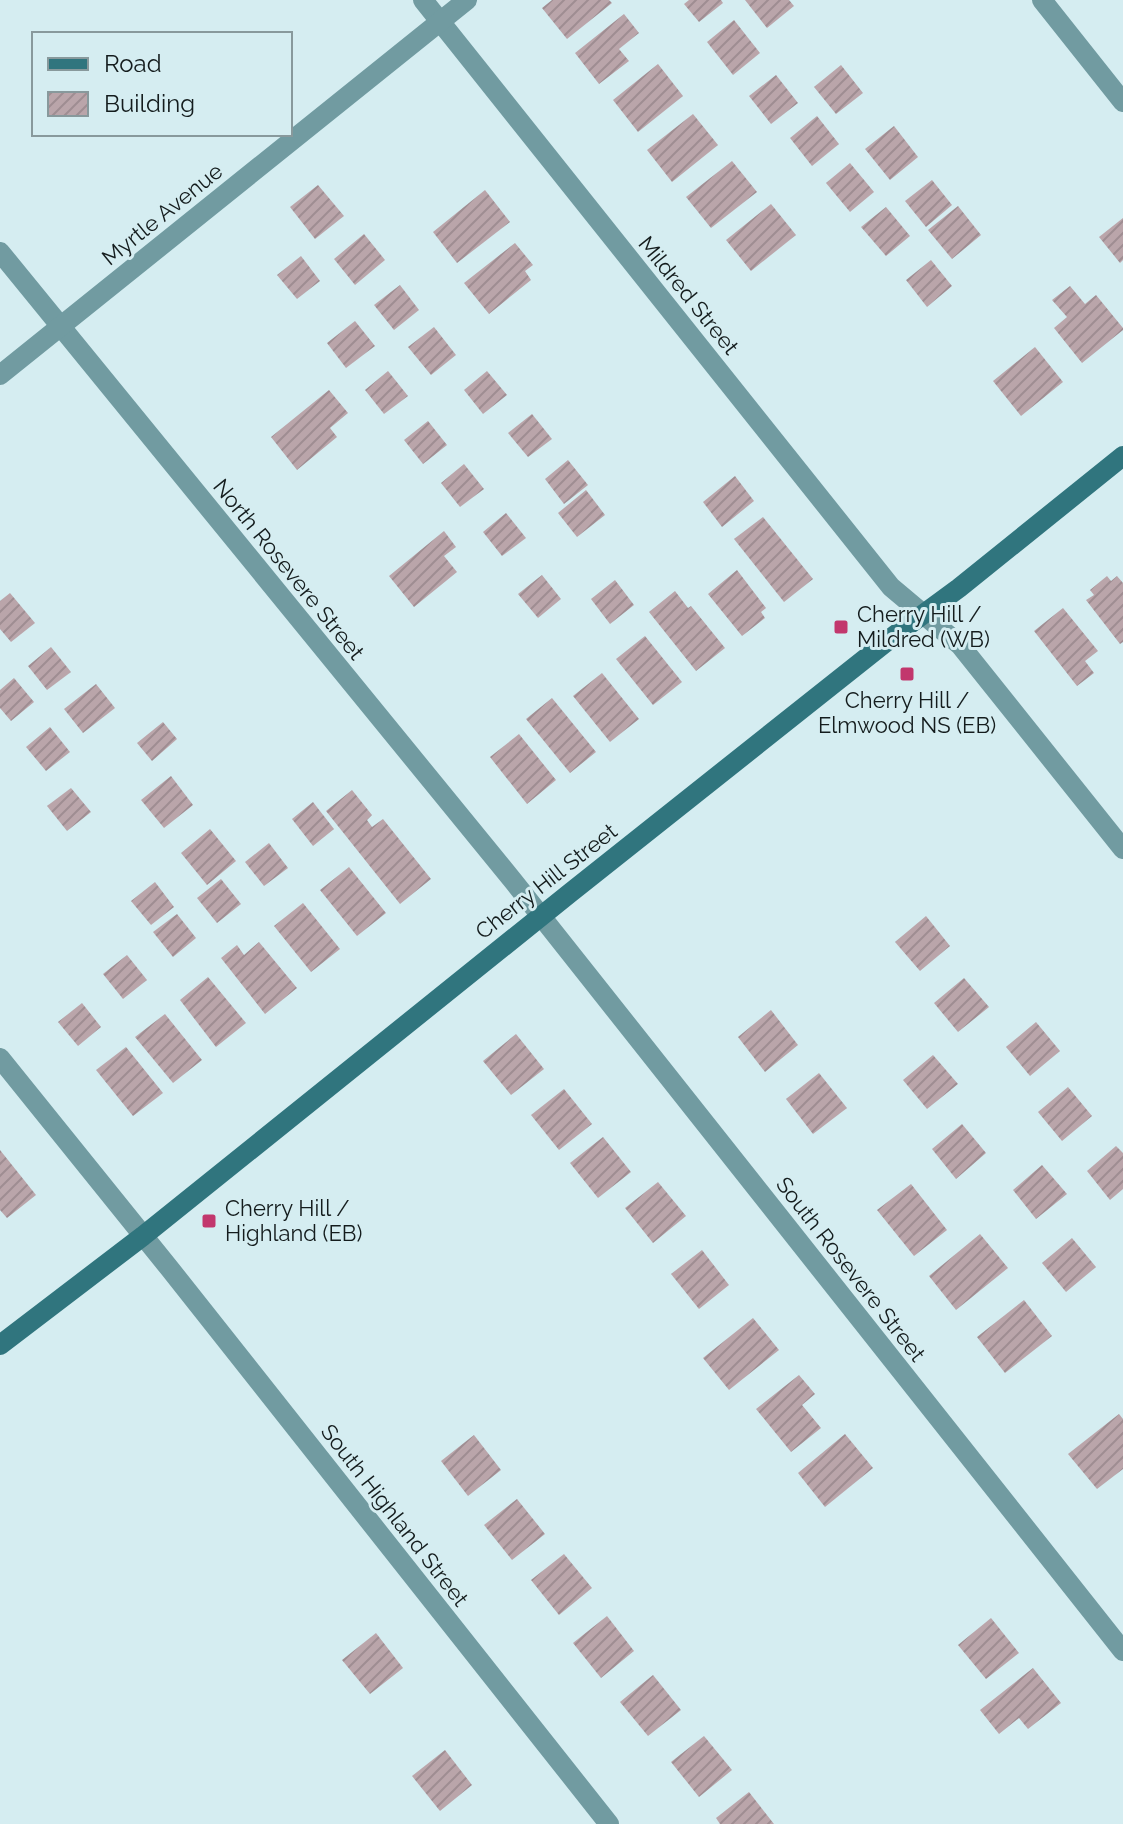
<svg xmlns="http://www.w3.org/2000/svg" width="1123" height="1824" font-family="Raleway,sans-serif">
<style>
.building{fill:url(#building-hatch)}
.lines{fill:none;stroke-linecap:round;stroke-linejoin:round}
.street{stroke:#719ba1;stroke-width:20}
.secondary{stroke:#30757e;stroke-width:20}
.poi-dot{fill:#c2376d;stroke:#d5edf1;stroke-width:3}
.labels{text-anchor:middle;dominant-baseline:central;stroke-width:6;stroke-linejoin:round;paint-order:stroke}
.street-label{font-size:22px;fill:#141c1d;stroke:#d5edf1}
.poi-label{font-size:22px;fill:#141c1d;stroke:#d5edf1;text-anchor:start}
</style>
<defs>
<pattern id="building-hatch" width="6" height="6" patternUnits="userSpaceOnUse" patternTransform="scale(2)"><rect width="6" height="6" fill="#baa5aa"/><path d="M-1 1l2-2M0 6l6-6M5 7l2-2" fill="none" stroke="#9f8d92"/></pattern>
</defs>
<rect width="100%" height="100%" fill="#d5edf1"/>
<!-- building -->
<g class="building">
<path d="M552 0H609L612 3 567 39 542 8Z"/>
<path d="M689 0H721L723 3 699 22 684 4Z"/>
<path d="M745 0H789L794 6 767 28Z"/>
<path d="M624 14 639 33 619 49 629 61 599 84 575 53Z"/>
<path d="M734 20 760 53 733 75 707 42Z"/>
<path d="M658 64 683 96 638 132 613 100Z"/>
<path d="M841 65 863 93 836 114 814 87Z"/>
<path d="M776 75 798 103 771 124 749 96Z"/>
<path d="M693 114 718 145 672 182 647 150Z"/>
<path d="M817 116 839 144 812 166 790 138Z"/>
<path d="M894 126 918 157 890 180 865 149Z"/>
<path d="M732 161 757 192 711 228 686 197Z"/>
<path d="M850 163 874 192 850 212 826 183Z"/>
<path d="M932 180 952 205 926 227 905 201Z"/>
<path d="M318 185 344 216 315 239 290 207Z"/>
<path d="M485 190 510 222 457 263 433 232Z"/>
<path d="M771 204 796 235 751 271 726 240Z"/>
<path d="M958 206 981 235 952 259 928 230Z"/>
<path d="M886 207 910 236 886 256 861 227Z"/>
<path d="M1123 218V260L1120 263 1099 237Z"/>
<path d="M364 234 385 260 355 285 334 259Z"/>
<path d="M515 243 533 265 525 271 531 280 489 314 464 283Z"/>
<path d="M301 256 320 281 297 299 277 275Z"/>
<path d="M931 260 952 286 927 307 906 280Z"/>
<path d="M400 285 419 310 394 330 374 305Z"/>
<path d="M1070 286 1085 304 1096 295 1123 328V330L1082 363 1054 328 1067 317 1052 300Z"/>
<path d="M355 321 375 346 346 368 327 343Z"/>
<path d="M434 327 456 355 431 375 408 347Z"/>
<path d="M1035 347 1063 382 1021 416 993 381Z"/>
<path d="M388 371 408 396 384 414 365 390Z"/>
<path d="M487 371 507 395 483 414 464 390Z"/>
<path d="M329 390 348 413 330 428 337 437 297 470 271 437Z"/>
<path d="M532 414 552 439 528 457 508 433Z"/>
<path d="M428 421 447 445 423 464 404 440Z"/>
<path d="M568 460 588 485 564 504 545 479Z"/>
<path d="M464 464 484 489 460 507 441 483Z"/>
<path d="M735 476 754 501 722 527 703 502Z"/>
<path d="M586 490 605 515 577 537 558 513Z"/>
<path d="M506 513 526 538 502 556 483 532Z"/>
<path d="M763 517 813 579 784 602 734 539Z"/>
<path d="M444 531 456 547 444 556 457 572 414 607 389 576Z"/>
<path d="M737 570 766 608 761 612 765 618 742 636 708 594Z"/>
<path d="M542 575 561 599 538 618 518 594Z"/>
<path d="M1107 576 1111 581 1117 576 1123 583V642L1120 644 1086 600 1094 595 1090 590Z"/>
<path d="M615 580 634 605 610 624 591 599Z"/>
<path d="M675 591 688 608 691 606 725 648 696 671 649 612Z"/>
<path d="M10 593 35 623 11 642 0 629V601Z"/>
<path d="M1063 608 1098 651 1085 661 1094 673 1077 686 1034 631Z"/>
<path d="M645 636 682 682 653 705 616 659Z"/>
<path d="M51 647 71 672 47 690 28 666Z"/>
<path d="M602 673 639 719 610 742 573 696Z"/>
<path d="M14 678 34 702 11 721 0 708V690Z"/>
<path d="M96 684 115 708 83 733 64 709Z"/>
<path d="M552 698 596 752 570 773 526 719Z"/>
<path d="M163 722 177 739 152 761 137 743Z"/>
<path d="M50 727 70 752 46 771 26 747Z"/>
<path d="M519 734 556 780 527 804 490 757Z"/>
<path d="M171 776 193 805 164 828 141 800Z"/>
<path d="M71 788 91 812 67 831 47 806Z"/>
<path d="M352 790 372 815 367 820 372 827 383 819 431 879 400 904 326 811Z"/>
<path d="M313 802 334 829 313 846 292 819Z"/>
<path d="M210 829 236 861 207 885 181 853Z"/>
<path d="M269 843 288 868 264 886 245 862Z"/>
<path d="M349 867 386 913 357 936 320 890Z"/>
<path d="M221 879 241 904 217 923 197 898Z"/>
<path d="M155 882 174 907 151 925 131 901Z"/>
<path d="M303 903 340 949 311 972 274 926Z"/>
<path d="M177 914 196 938 173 957 153 932Z"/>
<path d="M926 916 950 946 920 971 895 942Z"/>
<path d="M259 942 297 988 265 1014 221 958 237 945 244 955Z"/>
<path d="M127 955 147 980 123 999 103 974Z"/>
<path d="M208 977 246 1023 216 1047 180 1000Z"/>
<path d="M964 978 989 1007 958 1032 934 1003Z"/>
<path d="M82 1003 101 1027 78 1046 58 1022Z"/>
<path d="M771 1010 798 1045 765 1072 738 1037Z"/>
<path d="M165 1014 202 1060 173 1083 135 1037Z"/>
<path d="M1036 1022 1060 1051 1030 1076 1006 1047Z"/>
<path d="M516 1034 544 1069 511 1095 483 1061Z"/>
<path d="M126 1047 163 1093 133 1116 96 1070Z"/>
<path d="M933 1055 958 1084 927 1109 903 1080Z"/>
<path d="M819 1073 847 1108 813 1134 786 1099Z"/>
<path d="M1068 1087 1092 1116 1062 1141 1038 1112Z"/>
<path d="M564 1089 592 1124 559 1150 531 1115Z"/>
<path d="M962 1124 986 1153 956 1179 932 1149Z"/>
<path d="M603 1137 631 1172 598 1198 570 1163Z"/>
<path d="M1116 1146 1123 1153V1189L1110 1200 1087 1171Z"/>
<path d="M0 1150 36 1195 7 1218 0 1210Z"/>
<path d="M1042 1165 1067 1194 1036 1219 1013 1190Z"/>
<path d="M658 1182 686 1216 653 1243 625 1208Z"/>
<path d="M911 1184 947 1230 914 1256 877 1210Z"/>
<path d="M980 1234 1008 1268 956 1310 929 1276Z"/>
<path d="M1072 1238 1096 1267 1066 1292 1042 1263Z"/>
<path d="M702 1250 729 1285 699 1309 671 1274Z"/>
<path d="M1024 1300 1052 1336 1005 1373 977 1337Z"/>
<path d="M753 1318 779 1350 729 1390 703 1358Z"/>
<path d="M799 1375 815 1394 802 1405 821 1428 791 1452 756 1409Z"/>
<path d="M1119 1414 1123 1419V1469L1097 1489 1068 1454Z"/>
<path d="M845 1434 873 1468 825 1507 798 1473Z"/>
<path d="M474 1435 501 1470 468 1496 441 1461Z"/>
<path d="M517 1499 545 1534 512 1560 484 1525Z"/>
<path d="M564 1554 592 1588 559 1615 531 1580Z"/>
<path d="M607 1616 634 1651 601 1678 573 1643Z"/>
<path d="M991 1618 1019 1653 986 1679 958 1645Z"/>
<path d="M376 1633 403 1668 370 1694 342 1660Z"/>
<path d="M1033 1668 1061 1703 1028 1729 1019 1718 999 1734 980 1710Z"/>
<path d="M653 1675 681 1710 648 1736 620 1702Z"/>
<path d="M704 1736 732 1770 699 1797 671 1762Z"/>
<path d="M445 1750 472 1785 440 1811 412 1776Z"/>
<path d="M749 1792 774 1824H720L716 1818Z"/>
</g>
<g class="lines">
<!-- street -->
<g class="street">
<path d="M423 0 891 587 960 645 1123 849"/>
<path d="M1042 0 1123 102"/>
<path d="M0 252 514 882 1123 1651"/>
<path d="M0 375 467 0"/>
<path d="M0 1058 170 1269 609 1824"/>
</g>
<!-- secondary -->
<path class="secondary" d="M0 1345 143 1236 570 893 895 635 959 588 1123 456"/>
</g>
<!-- markers -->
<g class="poi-dot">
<rect x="833" y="619" width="16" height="16" rx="4"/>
<rect x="899" y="666" width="16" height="16" rx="4"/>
<rect x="201" y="1213" width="16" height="16" rx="4"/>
</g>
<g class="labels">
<!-- street labels -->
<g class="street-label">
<text transform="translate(162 214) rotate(-39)">Myrtle Avenue</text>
<text transform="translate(689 295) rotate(51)">Mildred Street</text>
<text transform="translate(289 569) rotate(51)">North Rosevere Street</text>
<text transform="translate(546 881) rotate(-38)">Cherry Hill Street</text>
<text transform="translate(851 1269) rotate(52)">South Rosevere Street</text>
<text transform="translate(395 1515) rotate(52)">South Highland Street</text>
</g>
<!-- poi labels -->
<g class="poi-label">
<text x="857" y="614">Cherry Hill /<tspan x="857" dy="25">Mildred (WB)</tspan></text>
<text x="907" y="700" text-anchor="middle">Cherry Hill /<tspan x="907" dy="25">Elmwood NS (EB)</tspan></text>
<text x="225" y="1208">Cherry Hill /<tspan x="225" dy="25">Highland (EB)</tspan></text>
</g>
</g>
<!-- legend -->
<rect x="32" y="32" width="260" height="104" fill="#d5edf1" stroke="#88999c" stroke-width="2"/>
<rect x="48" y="58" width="40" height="12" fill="#30757e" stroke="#88999c" stroke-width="2"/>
<text x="104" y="72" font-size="24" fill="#141c1d">Road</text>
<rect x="48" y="92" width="40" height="24" fill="url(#building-hatch)" stroke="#88999c" stroke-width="2"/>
<text x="104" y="112" font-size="24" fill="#141c1d">Building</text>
</svg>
